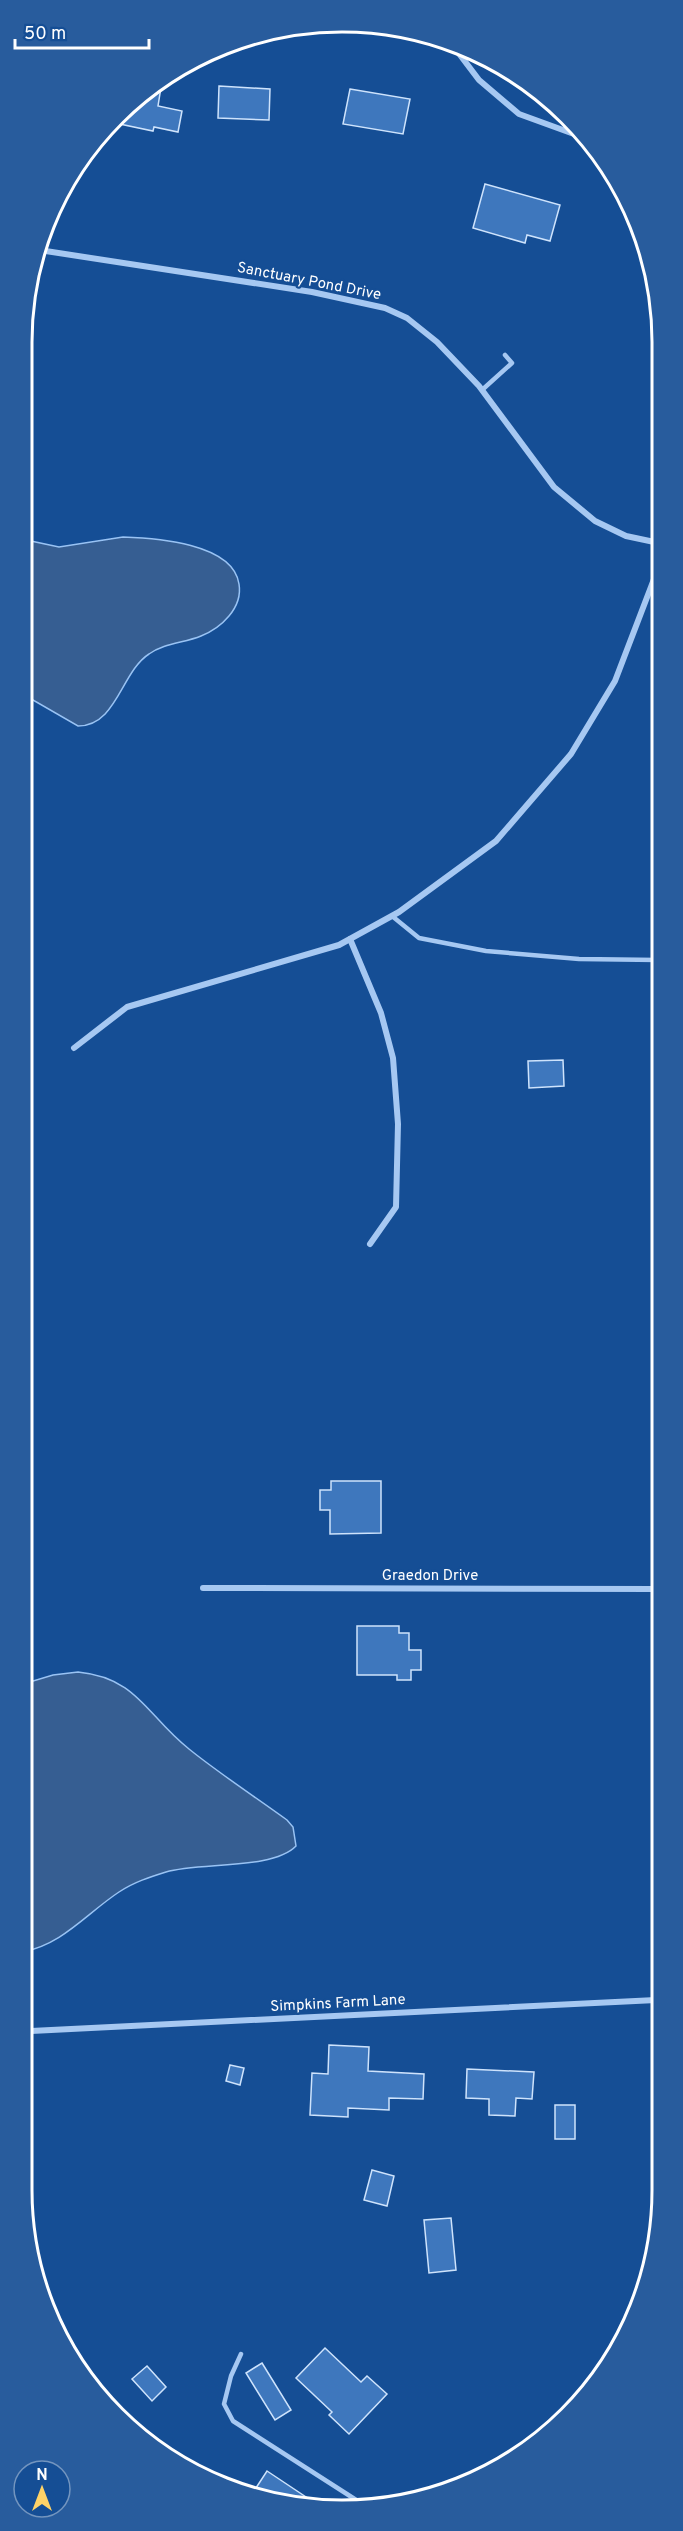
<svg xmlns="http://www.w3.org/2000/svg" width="683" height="2531" font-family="Overpass,sans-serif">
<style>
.water{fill:#365e92;stroke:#99c3f4;stroke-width:1.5}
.building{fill:#3e77bd;stroke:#cee3fc;stroke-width:1.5}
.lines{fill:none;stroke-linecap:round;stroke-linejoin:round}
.service{stroke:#a6c8f2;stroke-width:4.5}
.minor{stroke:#a6c8f2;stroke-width:6}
.labels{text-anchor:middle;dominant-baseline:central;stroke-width:4.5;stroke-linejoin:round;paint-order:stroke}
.street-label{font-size:15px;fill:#fff;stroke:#154e95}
.rim{fill:none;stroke:#fff;stroke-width:3}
</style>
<rect width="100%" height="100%" fill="#154e95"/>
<!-- water -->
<g class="water">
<path d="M123 537C155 538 233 543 239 584 243 608 221 628 201 636 184 643 164 643 149 654 121 672 117 726 78 726L26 696V540L59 547Z"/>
<path d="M78 1672C138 1678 146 1715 189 1749 220 1774 254 1796 287 1820L293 1827 296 1846C273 1870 199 1862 166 1872 150 1877 134 1882 119 1892 87 1913 62 1945 22 1952L23 1684 53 1675Z"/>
</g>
<!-- building -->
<g class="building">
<path d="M163 75 158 106 182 111 178 132 154 127 153 131 115 123Z"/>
<path d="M219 86 270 89 269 120 218 118Z"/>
<path d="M350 89 410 99 403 134 343 124Z"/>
<path d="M485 184 560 205 550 241 527 235 525 243 473 228Z"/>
<path d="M563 1060 564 1086 529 1088 528 1061Z"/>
<path d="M331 1481H381V1533L330 1534V1510H320V1490H331Z"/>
<path d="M357 1626H399V1633H409V1650H421V1670H411V1680H397V1675H357Z"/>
<path d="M329 2045 369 2047 368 2071 424 2074 423 2099 389 2098V2110L348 2108V2117L310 2115 312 2073 328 2074Z"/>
<path d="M230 2065 244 2068 240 2085 226 2081Z"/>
<path d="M467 2069 534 2072 532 2099 516 2098 515 2116 489 2115V2099L466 2098Z"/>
<rect x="555" y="2105" width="20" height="34"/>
<path d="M372 2170 394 2176 387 2206 364 2200Z"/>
<path d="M451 2218 456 2270 429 2273 424 2220Z"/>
<path d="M325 2348 361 2382 367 2376 387 2394 349 2434 329 2415 332 2412 296 2378Z"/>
<path d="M262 2363 291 2410 275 2420 246 2373Z"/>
<path d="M147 2366 166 2387 152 2401 132 2379Z"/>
<path d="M267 2471 321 2507 320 2509 254 2491Z"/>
</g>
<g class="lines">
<!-- service -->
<g class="service">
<path d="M482 390 512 363 505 355"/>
<path d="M392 916 419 938 486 951 579 959 658 960"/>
<path d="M241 2354 231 2376 224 2404 233 2421 364 2505"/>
<path d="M412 2500 454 2485"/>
</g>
<!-- minor -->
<g class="minor">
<path d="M451 43 479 80 519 114 585 138"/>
<path d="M39 250 312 292 385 308 407 318 437 342 479 386 554 487 595 521 626 536 659 543"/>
<path d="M350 939 381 1013 393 1058 398 1124 396 1207 370 1244"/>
<path d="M74 1048 127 1007 339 945 399 912 496 841 571 754 615 681 659 566"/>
<path d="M203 1588 657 1589"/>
<path d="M21 2035 31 2031 656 2000"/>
</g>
</g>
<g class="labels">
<!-- street labels -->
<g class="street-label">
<text transform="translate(309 282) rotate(11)">Sanctuary Pond Drive</text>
<text x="430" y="1576">Graedon Drive</text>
<text transform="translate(338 2004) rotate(-3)">Simpkins Farm Lane</text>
</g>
</g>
<!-- crop -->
<path d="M0 0H683V2531H0ZM342 32H342A310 310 0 0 1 652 342V2190A310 310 0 0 1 342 2500H342A310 310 0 0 1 32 2190V342A310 310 0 0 1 342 32Z" fill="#285c9d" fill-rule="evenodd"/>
<path class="rim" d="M342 32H342A310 310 0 0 1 652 342V2190A310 310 0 0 1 342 2500H342A310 310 0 0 1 32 2190V342A310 310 0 0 1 342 32Z"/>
<!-- north arrow -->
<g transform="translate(42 2489)"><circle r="28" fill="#154e95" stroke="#7395bf" stroke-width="1.5"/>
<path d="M0-4.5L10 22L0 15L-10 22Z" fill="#ffd367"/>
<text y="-9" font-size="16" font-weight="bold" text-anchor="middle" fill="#ffffff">N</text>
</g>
<!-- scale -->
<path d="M15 39v9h134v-9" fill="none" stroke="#ffffff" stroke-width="3"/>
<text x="24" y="39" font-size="18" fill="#ffffff" stroke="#154e95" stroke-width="4.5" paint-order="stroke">50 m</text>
</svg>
